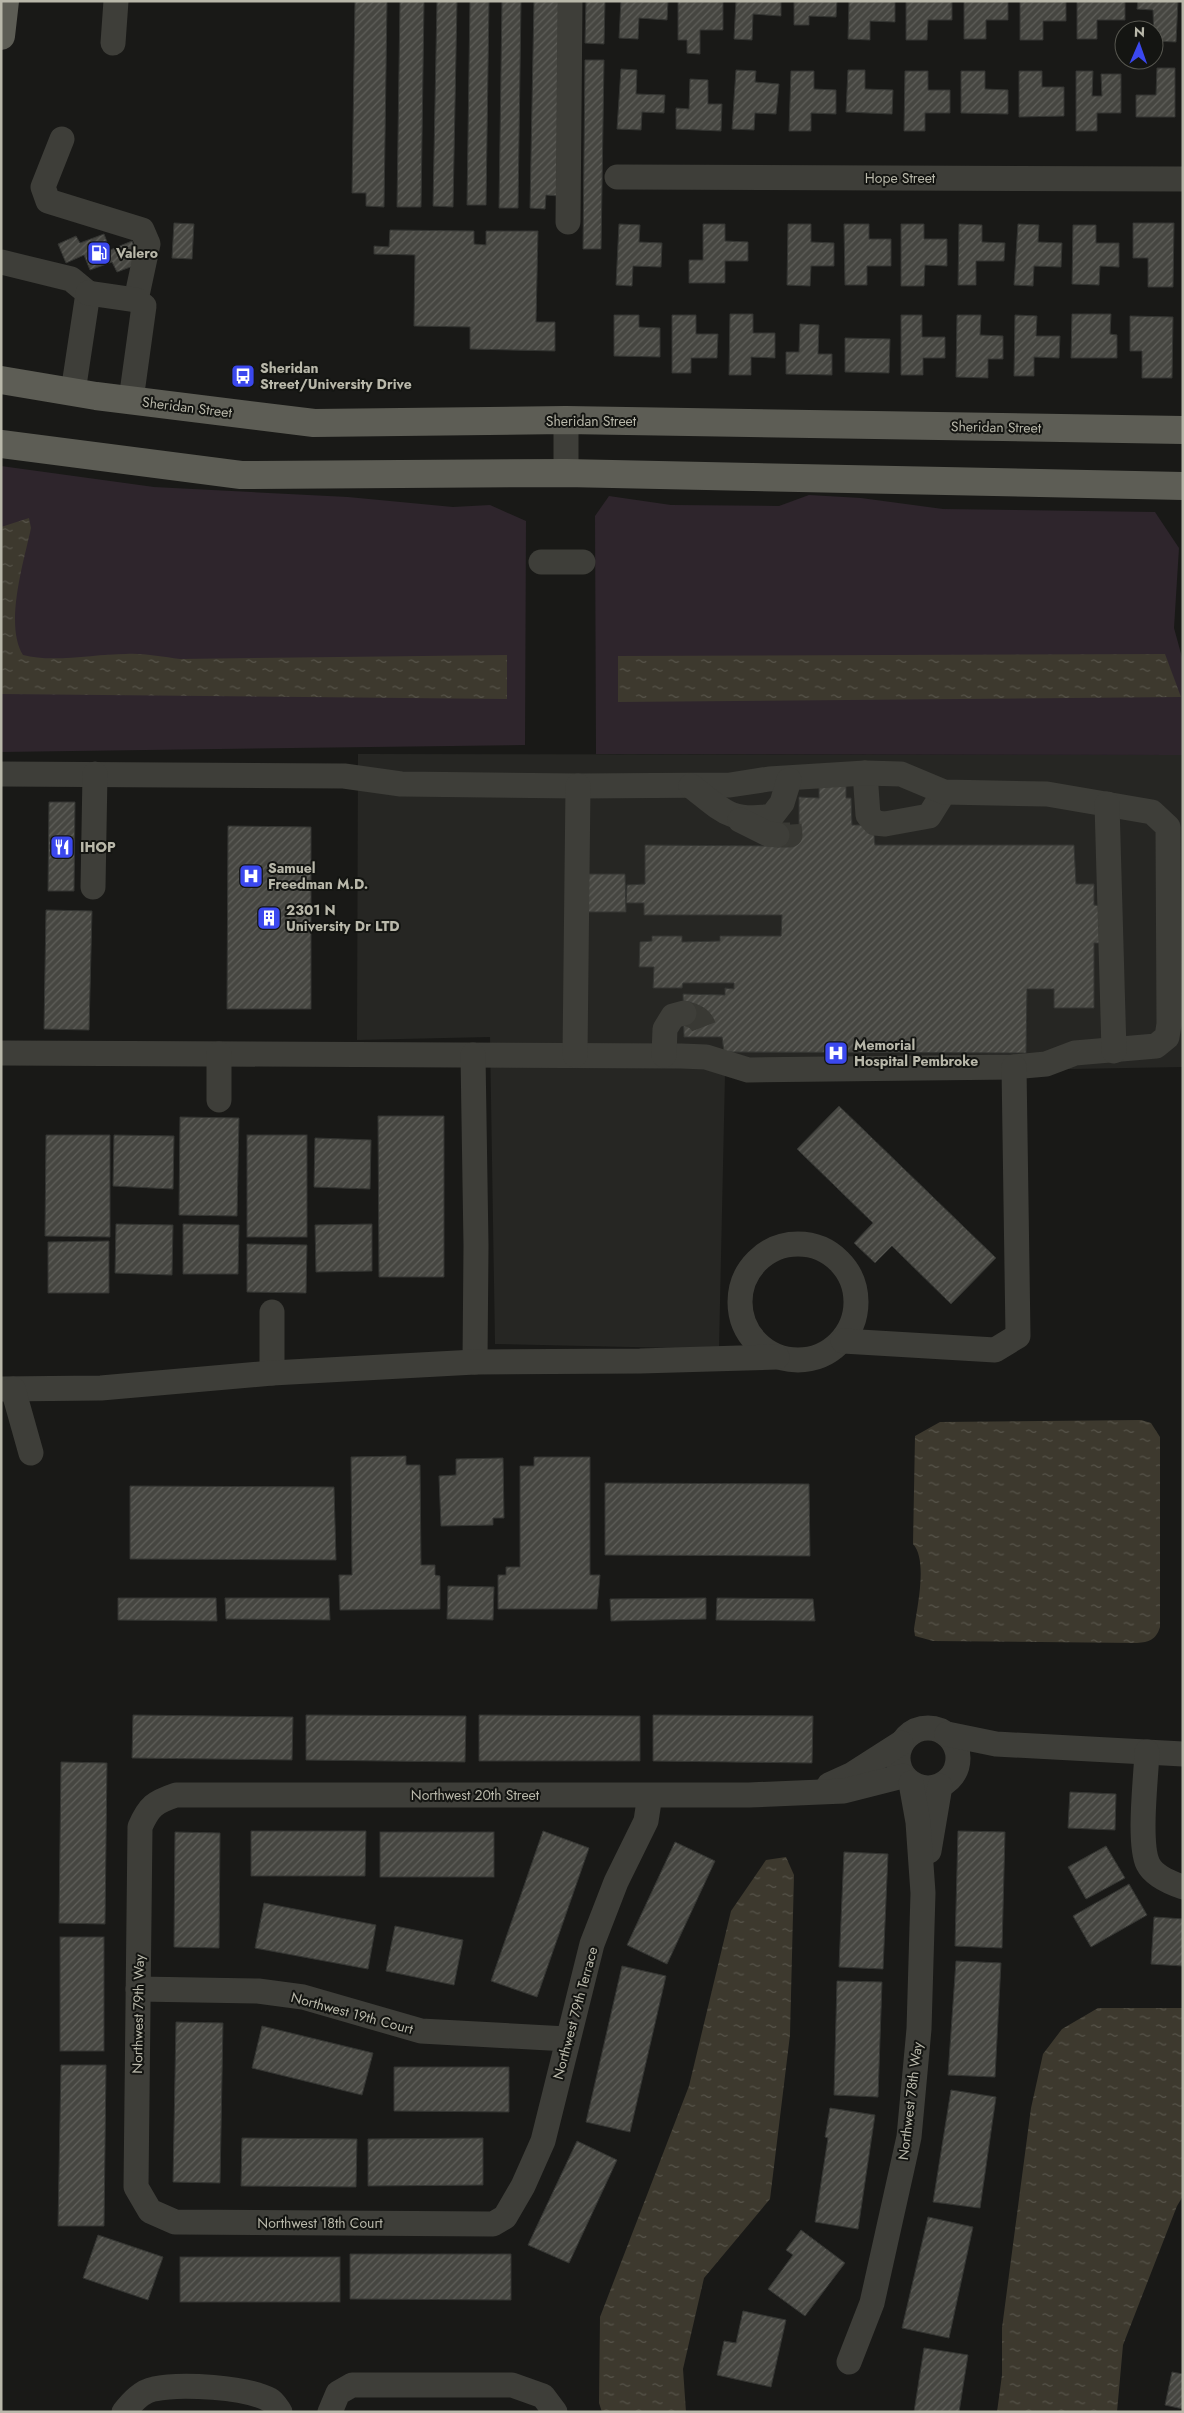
<svg xmlns="http://www.w3.org/2000/svg" width="1184" height="2413" font-family="Jost,sans-serif">
<style>
.built{fill:#262623}
.grass{fill:#2e252c}
.water{fill:url(#water-ripples)}
.building{fill:url(#building-hatch);stroke:#343532}
.lines{fill:none;stroke-linecap:round;stroke-linejoin:round}
.minor-tunnel{stroke:#393934;stroke-width:25;stroke-dasharray:25 12;stroke-linecap:butt}
.minor{stroke:#3e3e39;stroke-width:25}
.major{stroke:#5d5d55;stroke-width:28}
.labels{text-anchor:middle;dominant-baseline:central;stroke-width:4;stroke-linejoin:round;paint-order:stroke}
.street-label{font-size:14px;fill:#b9b8aa;stroke:#141512}
.poi-label{font-size:14px;font-weight:bold;fill:#b9b8aa;stroke:#141512;text-anchor:start}
</style>
<defs>
<pattern id="water-ripples" width="26" height="14" patternUnits="userSpaceOnUse" patternTransform="scale(1.25)"><rect width="26" height="14" fill="#3d392e"/><path d="M2 4q2-2 4 0t4 0M15 11q2-2 4 0t4 0" fill="none" stroke="#57544a"/></pattern>
<pattern id="building-hatch" width="6" height="6" patternUnits="userSpaceOnUse" patternTransform="scale(1.25)"><rect width="6" height="6" fill="#464641"/><path d="M-1 1l2-2M0 6l6-6M5 7l2-2" fill="none" stroke="#5f5f5a"/></pattern>
</defs>
<rect width="100%" height="100%" fill="#191917"/>
<!-- built -->
<path class="built" d="M358 754 1183 755V1067L725 1075 719 1349 495 1344 490 1037 357 1040Z"/>
<!-- grass -->
<g class="grass">
<path d="M1 466 154 487 348 497 453 507 490 505 526 521 525 745 1 752Z"/>
<path d="M809 495 861 498 943 509 1155 512 1179 548 1174 628 1183 661V755L596 754 595 516 609 496 671 505 779 506Z"/>
</g>
<!-- water -->
<g class="water">
<path d="M29 518 31 528C24 561 4 625 23 655 52 663 95 654 126 654 144 653 162 657 180 659L507 655V699L2 694 1 527Z"/>
<path d="M1165 654 1181 697 618 702V656Z"/>
<path d="M1141 1420 1151 1423 1160 1437V1627C1156 1640 1149 1642 1137 1643L933 1641 915 1636 914 1629C917 1608 928 1560 913 1544L915 1436 940 1422Z"/>
<path d="M786 1857 794 1875 790 2035 770 2199 704 2278 683 2369 686 2412H602L599 2403 600 2317 689 2086 731 1911 766 1860Z"/>
<path d="M1098 2008H1183V2196L1177 2206 1123 2345 1117 2412H997L1002 2375V2328L1031 2108 1043 2054 1062 2029Z"/>
</g>
<!-- building -->
<g class="building">
<path d="M355 1H387L384 207 366 206V193H352Z"/>
<path d="M400 1H424L421 207H397Z"/>
<path d="M437 1H457L453 207 433 206Z"/>
<path d="M470 1H489L486 205H467Z"/>
<path d="M502 1H521L518 208H499Z"/>
<path d="M534 1H563L559 196 546 195 545 209 530 208Z"/>
<path d="M586 1H605L604 44 585 43Z"/>
<path d="M621 1H668L667 20 639 18 638 39 619 38Z"/>
<path d="M678 1H723V30H700V54L687 53V40H678Z"/>
<path d="M736 1H781V16L753 14 752 40 734 39Z"/>
<path d="M794 1H837L836 17 809 16V25H794Z"/>
<path d="M849 1H895V22L870 21V40L848 39Z"/>
<path d="M906 1H952V20H928L927 40H906Z"/>
<path d="M964 1H1008V20H986V39H964Z"/>
<path d="M1020 1H1066V21H1043V40H1020Z"/>
<path d="M1077 1H1125V20H1097V39H1077Z"/>
<path d="M1138 1H1178L1176 42 1154 41 1153 10 1137 9Z"/>
<path d="M585 60H604L601 249H583Z"/>
<path d="M1157 68H1175V117H1136V95H1156Z"/>
<path d="M621 69 637 70 636 94 665 95 664 113 642 112 641 130 617 129Z"/>
<path d="M736 70 756 71 755 82 779 84 776 114 755 113 754 130 732 129Z"/>
<path d="M848 70H865V89L893 90 892 114 846 112Z"/>
<path d="M791 71H814V89L836 90V114L811 113V131H789Z"/>
<path d="M905 71H928V90H950V113H925V131H904Z"/>
<path d="M961 71H985V89L1008 90V114L961 113Z"/>
<path d="M1019 71H1042V87H1064V116L1019 117Z"/>
<path d="M1076 71H1093L1092 96H1102L1101 74H1121V113H1097V131H1076Z"/>
<path d="M690 79 708 80V104H722L721 131 676 129V108L689 109Z"/>
<path d="M174 223 194 224 192 259 172 258Z"/>
<path d="M1133 223H1174L1173 287H1148V258H1133Z"/>
<path d="M619 224 640 225 639 242 662 243 661 267 633 266 632 286 616 285Z"/>
<path d="M703 224H725V241L748 242V261H725V283H689V260H703Z"/>
<path d="M788 224H811V242L834 243V266H811L810 286 787 285Z"/>
<path d="M844 224H869V239H891V266H867V285H845Z"/>
<path d="M901 224H924V239H947V266L925 265 924 286H901Z"/>
<path d="M959 224 982 225V242L1005 243 1004 261H976V285H958Z"/>
<path d="M1018 224 1039 225 1038 242 1062 243 1061 267 1034 266 1033 286 1014 285Z"/>
<path d="M1073 225H1096V243H1119V267L1100 266 1099 285 1072 284Z"/>
<path d="M390 230 474 231V244L486 245V231H538L536 322H555V351L470 349V327L414 326 415 255 374 254V246L389 247Z"/>
<path d="M104 234 110 250 132 241 141 263 117 272 112 262 90 270 84 255 66 263 58 244 76 236 80 243Z"/>
<path d="M730 314H753V333H775V358L751 357V375H729Z"/>
<path d="M1072 314H1111L1110 334 1117 335V358H1071Z"/>
<path d="M614 315H639V327L660 328V357L614 356Z"/>
<path d="M672 315H696V334H718L717 358H691V373H672Z"/>
<path d="M901 315H922V337H945V358H923V375H901Z"/>
<path d="M957 315H981L980 335 1003 336V359H988V378L956 377Z"/>
<path d="M1015 315 1037 316 1036 336H1060L1059 358 1034 357V376H1014Z"/>
<path d="M1130 316 1173 317 1172 378H1142V351H1130Z"/>
<path d="M800 324 819 325 818 354H832V375L786 374V352H799Z"/>
<path d="M845 338 890 339 889 373 845 372Z"/>
<path d="M819 784H846V798H851L852 825H873L875 845H1074L1076 884H1094V905L1105 906V943H1094V1008H1054V989H1027L1026 1053 724 1052 722 1037H684L683 994 725 995V988L734 989V983H683L682 988H653L654 967H639L640 942 652 941V936H682V942L720 941V936H781L782 915H644V903H626L627 885 645 884V845L777 846V825H799V797L819 798Z"/>
<path d="M49 802H75L74 891H48Z"/>
<path d="M228 826 311 827V1009H227Z"/>
<path d="M588 874H625L626 912H588Z"/>
<path d="M46 910 92 911 89 1030 44 1029Z"/>
<path d="M839 1106 996 1258 951 1304 892 1246 875 1263 854 1243 873 1223 797 1149Z"/>
<path d="M378 1116H444V1277H379Z"/>
<path d="M180 1117 239 1118 237 1216 179 1215Z"/>
<path d="M46 1135H110V1237L45 1236Z"/>
<path d="M114 1135 174 1136 173 1189 113 1186Z"/>
<rect x="247" y="1135" width="60" height="102"/>
<path d="M315 1138 371 1140 370 1189 314 1187Z"/>
<path d="M116 1224 173 1225 172 1275 115 1273Z"/>
<path d="M183 1224 239 1225 238 1274H183Z"/>
<path d="M372 1224V1271L316 1272 315 1225Z"/>
<path d="M109 1241V1293H48V1242Z"/>
<path d="M247 1244 307 1245 306 1293 247 1292Z"/>
<path d="M406 1456V1465H420L421 1565H435V1575L440 1576V1609L340 1610 339 1575H352L351 1457Z"/>
<path d="M534 1457H590V1575H600L597 1609H498V1575H506V1567H520V1466H534Z"/>
<path d="M503 1458 504 1518H493V1525L441 1526 439 1476 456 1475V1459Z"/>
<path d="M605 1483 809 1484 810 1556 605 1555Z"/>
<path d="M130 1486 334 1487 336 1560 130 1559Z"/>
<path d="M448 1586 494 1587 493 1620 447 1619Z"/>
<path d="M118 1598H216L217 1621 118 1620Z"/>
<path d="M225 1598H329L330 1620 226 1619Z"/>
<path d="M706 1598V1619L611 1621 610 1599Z"/>
<path d="M717 1598 813 1599 815 1621 716 1620Z"/>
<path d="M133 1715 293 1717 292 1760 132 1758Z"/>
<path d="M306 1715 466 1716 465 1762 306 1760Z"/>
<path d="M479 1715 640 1716V1761H479Z"/>
<path d="M653 1715 813 1716 812 1763 653 1761Z"/>
<path d="M61 1762 107 1763 105 1924 59 1923Z"/>
<path d="M1070 1792 1116 1794 1115 1830 1068 1828Z"/>
<path d="M251 1831H366L365 1876H251Z"/>
<path d="M543 1831 589 1848 537 1997 491 1981Z"/>
<path d="M958 1831 1005 1832 1002 1948 955 1946Z"/>
<path d="M175 1832 220 1833 219 1948 174 1947Z"/>
<rect x="380" y="1832" width="114" height="45"/>
<path d="M675 1842 715 1861 667 1964 627 1945Z"/>
<path d="M1106 1846 1125 1878 1086 1899 1068 1867Z"/>
<path d="M844 1852 888 1854 883 1969 839 1967Z"/>
<path d="M1129 1884 1147 1915 1091 1947 1073 1916Z"/>
<path d="M264 1903 376 1925 368 1969 255 1948Z"/>
<path d="M1154 1917 1183 1919V1966L1151 1964Z"/>
<path d="M395 1926 463 1940 454 1985 386 1971Z"/>
<rect x="60" y="1937" width="44" height="114"/>
<path d="M956 1961 1001 1963 995 2077 948 2075Z"/>
<path d="M622 1966 666 1976 630 2132 586 2122Z"/>
<path d="M837 1981 882 1982 878 2097 834 2095Z"/>
<path d="M176 2022 223 2023 220 2183 173 2182Z"/>
<path d="M262 2026 373 2053 362 2095 252 2068Z"/>
<path d="M61 2065H106L104 2226H58Z"/>
<path d="M394 2067H509V2112L394 2111Z"/>
<path d="M951 2090 996 2097 980 2208 933 2202Z"/>
<path d="M830 2108 875 2115 858 2229 815 2222 828 2138 825 2137Z"/>
<path d="M242 2138 357 2139 356 2187 241 2186Z"/>
<path d="M483 2138V2185L368 2186V2139Z"/>
<path d="M577 2141 617 2160 569 2263 528 2245Z"/>
<path d="M928 2217 973 2227 949 2338 902 2328Z"/>
<path d="M801 2230 845 2263 805 2316 768 2289 793 2255 786 2250Z"/>
<path d="M98 2235 163 2257 148 2300 83 2278Z"/>
<path d="M350 2254H511V2300L350 2299Z"/>
<rect x="180" y="2257" width="160" height="45"/>
<path d="M743 2311 786 2320 771 2387 717 2375 724 2341 736 2343Z"/>
<path d="M924 2348 968 2355 959 2412H914Z"/>
<path d="M1172 2372 1183 2374V2409L1165 2405Z"/>
</g>
<g class="lines">
<!-- minor-tunnel -->
<g class="minor-tunnel">
<path d="M777 835H790L789 825"/>
<path d="M684 1013C699 1017 704 1021 706 1037"/>
</g>
<!-- minor -->
<g class="minor">
<path d="M113 43 116 1"/>
<path d="M62 139 43 187 48 201 142 230 148 244 136 300"/>
<path d="M617 177 1183 179"/>
<path d="M568 222 570 1"/>
<path d="M1 262 71 279 88 293 73 392"/>
<path d="M88 293 136 300 144 306 131 400"/>
<path d="M566 473V420"/>
<path d="M541 562H583"/>
<path d="M865 773 868 815 875 823 885 824 929 816 944 792"/>
<path d="M1 774 344 776 401 784 578 786 730 785 769 779 865 773 901 774 944 792 1047 794 1152 812 1168 827 1169 1024 1167 1037 1156 1046 1075 1053 1046 1064 1014 1067 748 1070 706 1057 681 1056 1 1053"/>
<path d="M691 786C722 810 730 823 772 816L782 803 789 780"/>
<path d="M1107 804 1114 1051"/>
<path d="M740 820 768 834 777 835"/>
<path d="M93 887 95 774"/>
<path d="M219 1054V1100"/>
<path d="M473 1055 476 1246 475 1362"/>
<path d="M575 1055 578 786"/>
<path d="M664 1055 665 1029 673 1016 684 1013"/>
<circle cx="798" cy="1302" r="58"/>
<path d="M843 1341 995 1350 1018 1336 1014 1067"/>
<path d="M272 1373V1312"/>
<path d="M1 1389 101 1388 272 1373 475 1362 640 1361 777 1357"/>
<path d="M13 1389 31 1453"/>
<circle cx="928" cy="1758" r="30"/>
<path d="M947 1734 996 1744 1183 1754"/>
<path d="M1147 1752C1146 1778 1138 1843 1148 1864 1154 1876 1171 1883 1183 1887"/>
<path d="M829 1785 851 1775 901 1743"/>
<path d="M650 1795 646 1821 616 1882 592 1944 543 2141 523 2186 505 2217 493 2224 175 2222 150 2211 136 2187 140 1827C149 1806 155 1802 176 1795H749L844 1791 903 1776"/>
<path d="M929 1851 940 1786"/>
<path d="M138 1989 258 1991 303 1997 421 2031 567 2039"/>
<path d="M849 2362 872 2303 909 2137 919 2029 923 1893 918 1822 911 1783"/>
<path d="M124 2412C132 2402 142 2391 154 2389 181 2383 246 2387 270 2400 274 2402 277 2408 280 2412"/>
<path d="M330 2412 338 2393 352 2385H512L543 2396 555 2412"/>
</g>
<!-- major -->
<g class="major">
<path d="M1 36 5 1"/>
<path d="M1 380 96 396 314 423 566 420 1183 430"/>
<path d="M1 444 241 475 566 473 1183 486"/>
</g>
</g>
<!-- icons -->
<defs>
<g id="fuel-square" transform="scale(1.25)"><rect x="-9" y="-9" width="18" height="18" rx="4" fill="#3b48ee" stroke="#141512"/><path d="M-5.5-6h7V0h2V4h1.3V-2.5L3-4.5l.8-.8L6-3V5H2.5V1h-1V6h-7ZM-4.2-4.7v3.2H.2V-4.7Z" fill="#fff"/></g>
<g id="bus-square" transform="scale(1.25)"><rect x="-9" y="-9" width="18" height="18" rx="4" fill="#3b48ee" stroke="#141512"/><path d="M-5-6H5V4H4V6H2V4H-2V6H-4V4H-5ZM-3.5-4V0h7V-4ZM-3.5 1.2v1.5H-2V1.2ZM2 1.2v1.5H3.5V1.2Z" fill="#fff"/></g>
<g id="restaurant-square" transform="scale(1.25)"><rect x="-9" y="-9" width="18" height="18" rx="4" fill="#3b48ee" stroke="#141512"/><path d="M-5-6h1v4h1v-4h1v4h1v-4h1v5L-1.5 .5V6h-2V.5L-5-1ZM5-6V6H3V1.5H1.5Q1.5-4 5-6Z" fill="#fff"/></g>
<g id="hospital-square" transform="scale(1.25)"><rect x="-9" y="-9" width="18" height="18" rx="4" fill="#3b48ee" stroke="#141512"/><path d="M-5-5h3v3.5h4V-5h3V5h-3V1.5h-4V5h-3Z" fill="#fff"/></g>
<g id="building-square" transform="scale(1.25)"><rect x="-9" y="-9" width="18" height="18" rx="4" fill="#3b48ee" stroke="#141512"/><path d="M-4-6H4V6H1V3H-1V6H-4ZM-2.5-4.3h1.7v1.8h-1.7ZM.8-4.3h1.7v1.8H.8ZM-2.5-1h1.7V.8h-1.7ZM.8-1h1.7V.8H.8Z" fill="#fff"/></g>
</defs>
<g fill-rule="evenodd">
<use href="#fuel-square" x="99" y="253"/>
<use href="#bus-square" x="243" y="376"/>
<use href="#restaurant-square" x="62" y="847"/>
<use href="#hospital-square" x="251" y="876"/>
<use href="#building-square" x="269" y="918"/>
<use href="#hospital-square" x="836" y="1053"/>
</g>
<g class="labels">
<!-- street labels -->
<g class="street-label">
<text x="900" y="178">Hope Street</text>
<text transform="translate(187 407) rotate(7)">Sheridan Street</text>
<text x="591" y="421">Sheridan Street</text>
<text transform="translate(996 427) rotate(1)">Sheridan Street</text>
<text x="475" y="1795">Northwest 20th Street</text>
<text transform="translate(352 2013) rotate(15)">Northwest 19th Court</text>
<text transform="translate(575 2013) rotate(-75)">Northwest 79th Terrace</text>
<text transform="translate(138 2014) rotate(-89)">Northwest 79th Way</text>
<text transform="translate(910 2101) rotate(-83)">Northwest 78th Way</text>
<text x="320" y="2223">Northwest 18th Court</text>
</g>
<!-- poi labels -->
<g class="poi-label">
<text x="116" y="253">Valero</text>
<text x="260" y="368">Sheridan<tspan x="260" dy="16">Street/University Drive</tspan></text>
<text x="80" y="847">IHOP</text>
<text x="268" y="868">Samuel<tspan x="268" dy="16">Freedman M.D.</tspan></text>
<text x="286" y="910">2301 N<tspan x="286" dy="16">University Dr LTD</tspan></text>
<text x="854" y="1045">Memorial<tspan x="854" dy="16">Hospital Pembroke</tspan></text>
</g>
</g>
<!-- border -->
<rect width="1184" height="2413" fill="none" stroke="#b9b8aa" stroke-width="5"/>
<!-- north arrow -->
<g transform="translate(1139 45) rotate(2)"><circle r="24" fill="#141512" stroke="#56564f"/>
<path d="M0-4L9 19L0 12L-9 19Z" fill="#3b48ee"/>
<text y="-8" font-size="14" font-weight="bold" text-anchor="middle" fill="#b9b8aa">N</text>
</g>
</svg>
